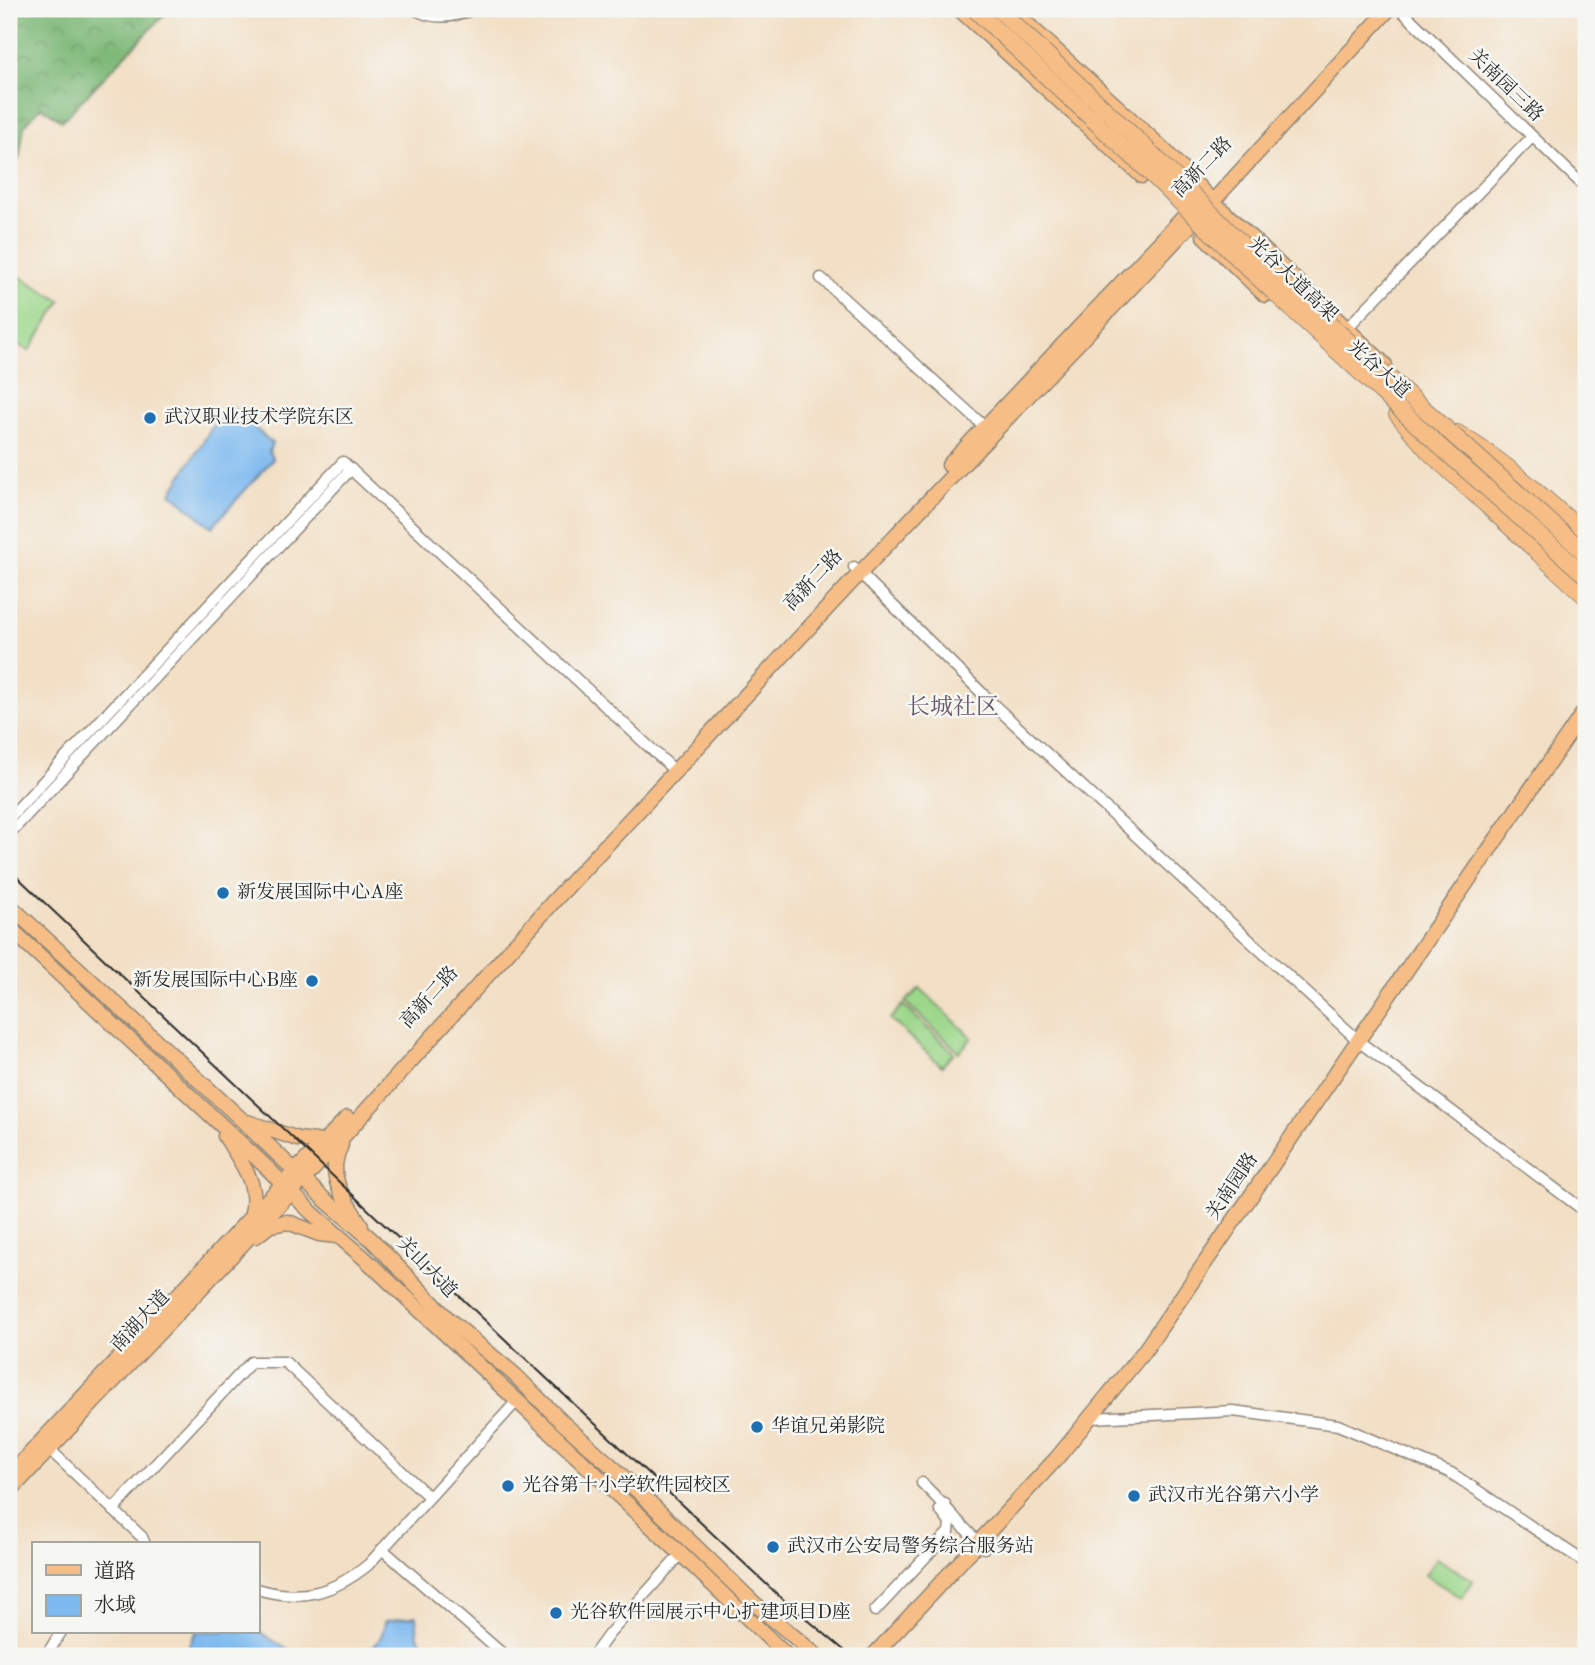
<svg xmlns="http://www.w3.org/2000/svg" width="1595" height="1665" font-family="'Old Standard TT','Noto Serif SC',serif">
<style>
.forest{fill:url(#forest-crowns);stroke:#547251;stroke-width:2}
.garden{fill:#9cd78b;stroke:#64815b;stroke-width:2}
.water{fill:#7eb9ef;stroke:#54728d;stroke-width:2}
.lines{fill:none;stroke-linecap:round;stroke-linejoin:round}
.minor-casing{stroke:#8e8578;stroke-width:13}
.major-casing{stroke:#8e8578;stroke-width:17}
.highway-casing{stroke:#8e8578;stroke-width:18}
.minor{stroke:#fff;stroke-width:10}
.major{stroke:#f6be86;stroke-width:14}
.highway{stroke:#f6be86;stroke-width:16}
.tram{stroke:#2b2b2b;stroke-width:2}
.highway-bridge-casing{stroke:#8e8578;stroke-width:18;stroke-linecap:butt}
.highway-bridge{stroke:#f6be86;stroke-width:16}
.poi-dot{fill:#1f6fb2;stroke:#f6f6f2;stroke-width:2.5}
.labels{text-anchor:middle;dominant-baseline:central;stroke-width:5;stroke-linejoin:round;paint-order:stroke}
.street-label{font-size:19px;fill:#2b2b2b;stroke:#f6f6f2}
.poi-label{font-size:19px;fill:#2b2b2b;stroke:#f6f6f2;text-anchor:start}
.quarter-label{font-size:23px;fill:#69596a;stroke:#f6f6f2}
</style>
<defs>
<pattern id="forest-crowns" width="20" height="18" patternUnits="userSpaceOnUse" patternTransform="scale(1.75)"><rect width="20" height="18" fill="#7db877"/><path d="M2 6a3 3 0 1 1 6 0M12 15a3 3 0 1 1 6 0" fill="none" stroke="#679662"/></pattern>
</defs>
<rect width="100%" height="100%" fill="#f6f6f2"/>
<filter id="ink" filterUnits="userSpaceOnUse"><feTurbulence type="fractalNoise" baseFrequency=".0143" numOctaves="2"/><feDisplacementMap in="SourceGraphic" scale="14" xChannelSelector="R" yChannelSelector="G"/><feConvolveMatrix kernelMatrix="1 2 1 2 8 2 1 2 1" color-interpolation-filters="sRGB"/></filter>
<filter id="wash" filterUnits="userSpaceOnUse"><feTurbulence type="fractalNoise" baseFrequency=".00686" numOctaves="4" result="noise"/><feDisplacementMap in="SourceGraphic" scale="28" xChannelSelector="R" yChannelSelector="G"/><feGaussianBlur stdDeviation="1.57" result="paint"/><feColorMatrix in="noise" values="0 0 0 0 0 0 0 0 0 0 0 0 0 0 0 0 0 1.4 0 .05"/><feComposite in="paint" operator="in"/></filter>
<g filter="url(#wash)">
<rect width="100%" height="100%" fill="#f2dfc5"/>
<!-- forest -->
<path class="forest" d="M9 9H170L62 121 41 107 24 126 19 159 9 169Z"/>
<!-- garden -->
<g class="garden">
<path d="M19 276 61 301 29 351 9 339V292Z"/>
<path d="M920 988 972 1038 959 1052 905 1002Z"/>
<path d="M903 1005 954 1053 942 1066 890 1019Z"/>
<path d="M1436 1558 1473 1580 1462 1598 1425 1575Z"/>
</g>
<!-- water -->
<g class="water">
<path d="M230 406 272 443 269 452 273 459 212 527 171 493 214 424 221 423 230 411Z"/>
<path d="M416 1616 418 1636 430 1656H364C376 1646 384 1636 385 1621Z"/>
<path d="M257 1630 297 1656H184L196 1632Z"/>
</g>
</g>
<g filter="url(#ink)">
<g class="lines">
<!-- minor casing -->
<g class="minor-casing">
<g id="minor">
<path d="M414 9C434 20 453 18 474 9"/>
<path d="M1400 9 1586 188"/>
<path d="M821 278 985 427"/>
<path d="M1347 328 1532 137"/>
<path d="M854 567 995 706 1361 1043 1586 1212"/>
<path d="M9 818 343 462 675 771"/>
<path d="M9 834 351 469"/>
<path d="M1092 1418 1233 1411 1338 1425 1451 1473 1586 1563"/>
<path d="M49 1449 142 1537 145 1544"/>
<path d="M922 1483C944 1504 962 1527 984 1548"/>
<path d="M113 1510 251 1362H285L429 1497"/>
<path d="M382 1549 505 1656"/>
<path d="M257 1589C301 1602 333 1593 368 1565L516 1402"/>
<path d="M875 1611 949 1532 950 1523 940 1510 945 1504"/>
<path d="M46 1656 61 1632"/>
<path d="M593 1656 609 1634 681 1554"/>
</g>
</g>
<!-- major casing -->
<g class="major-casing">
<g id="major">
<path d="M959 9 1142 176"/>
<path d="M1011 9 1165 151 1206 195 1385 365"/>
<path d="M1204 236 1265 295"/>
<path d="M949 465 1197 203"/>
<path d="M9 905 242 1120 324 1199 372 1240 448 1319 515 1375 563 1423 617 1471 754 1603 817 1656"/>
<path d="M9 927 264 1165 311 1212 363 1257 681 1554 787 1656"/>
<path d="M247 1122 298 1139 323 1142"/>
<path d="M225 1136C240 1161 261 1185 251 1216"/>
<path d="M341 1145C325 1176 344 1199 361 1225"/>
<path d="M256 1236 270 1225 288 1222 319 1234 337 1236"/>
<path d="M9 1476 250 1218 347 1118"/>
<path d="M9 1492 331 1150 553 902 860 573 1212 202 1389 9"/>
<path d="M873 1656 1057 1458 1145 1350 1586 709"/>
</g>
</g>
<!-- highway casing -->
<g class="highway-casing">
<g id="highway">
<path d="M1397 414 1429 452 1586 597"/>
<path d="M1457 433C1505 461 1545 498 1586 535"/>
</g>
</g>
<!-- minor -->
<use href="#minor" class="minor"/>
<!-- major -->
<use href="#major" class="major"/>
<!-- highway -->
<use href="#highway" class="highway"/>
<!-- tram -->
<path class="tram" d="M9 869 511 1345 778 1595 851 1656"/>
<!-- highway-bridge casing -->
<g class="highway-bridge-casing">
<g id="highway-bridge">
<path d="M974 9 1147 170 1253 273 1446 452 1586 576"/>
<path d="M998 9 1141 143 1260 262 1586 554"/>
</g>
</g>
<!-- highway-bridge -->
<use href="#highway-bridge" class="highway-bridge"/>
</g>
</g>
<!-- markers -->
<g class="poi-dot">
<circle cx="150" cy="418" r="7"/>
<circle cx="223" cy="893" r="7"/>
<circle cx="312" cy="981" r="7"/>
<circle cx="757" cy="1427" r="7"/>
<circle cx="508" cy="1486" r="7"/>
<circle cx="1134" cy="1496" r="7"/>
<circle cx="773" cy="1547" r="7"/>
<circle cx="556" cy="1613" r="7"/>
</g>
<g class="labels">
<!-- street labels -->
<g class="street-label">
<text transform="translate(1505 86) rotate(44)">关南园三路</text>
<text transform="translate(1203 168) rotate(-46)">高新二路</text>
<text transform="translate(1292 280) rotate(43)">光谷大道高架</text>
<text transform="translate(1378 370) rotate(42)">光谷大道</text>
<text transform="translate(814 581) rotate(-47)">高新二路</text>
<text transform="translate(430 998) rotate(-48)">高新二路</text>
<text transform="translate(1233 1187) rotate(-56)">关南园路</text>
<text transform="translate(426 1268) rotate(46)">关山大道</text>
<text transform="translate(141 1322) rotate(-47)">南湖大道</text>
</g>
<!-- poi labels -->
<g class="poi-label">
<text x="164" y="418">武汉职业技术学院东区</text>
<text x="237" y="893">新发展国际中心A座</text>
<text x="298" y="981" text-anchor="end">新发展国际中心B座</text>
<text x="771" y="1427">华谊兄弟影院</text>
<text x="522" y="1486">光谷第十小学软件园校区</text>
<text x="1148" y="1496">武汉市光谷第六小学</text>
<text x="787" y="1547">武汉市公安局警务综合服务站</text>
<text x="570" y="1613">光谷软件园展示中心扩建项目D座</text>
</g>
<!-- quarter labels -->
<g class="quarter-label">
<text x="953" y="707">长城社区</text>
</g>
</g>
<!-- margin -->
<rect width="1595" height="1665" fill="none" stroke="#f6f6f2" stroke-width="35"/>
<!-- legend -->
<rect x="32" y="1542" width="228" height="91" fill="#f6f6f2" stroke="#a5a5a2" stroke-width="2"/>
<rect x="46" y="1565" width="35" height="10" fill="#f6be86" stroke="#a5a5a2" stroke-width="2"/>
<text x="94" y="1578" font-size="21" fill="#2b2b2b">道路</text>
<rect x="46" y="1595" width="35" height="21" fill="#7eb9ef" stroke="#a5a5a2" stroke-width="2"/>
<text x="94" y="1612" font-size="21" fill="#2b2b2b">水域</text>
</svg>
